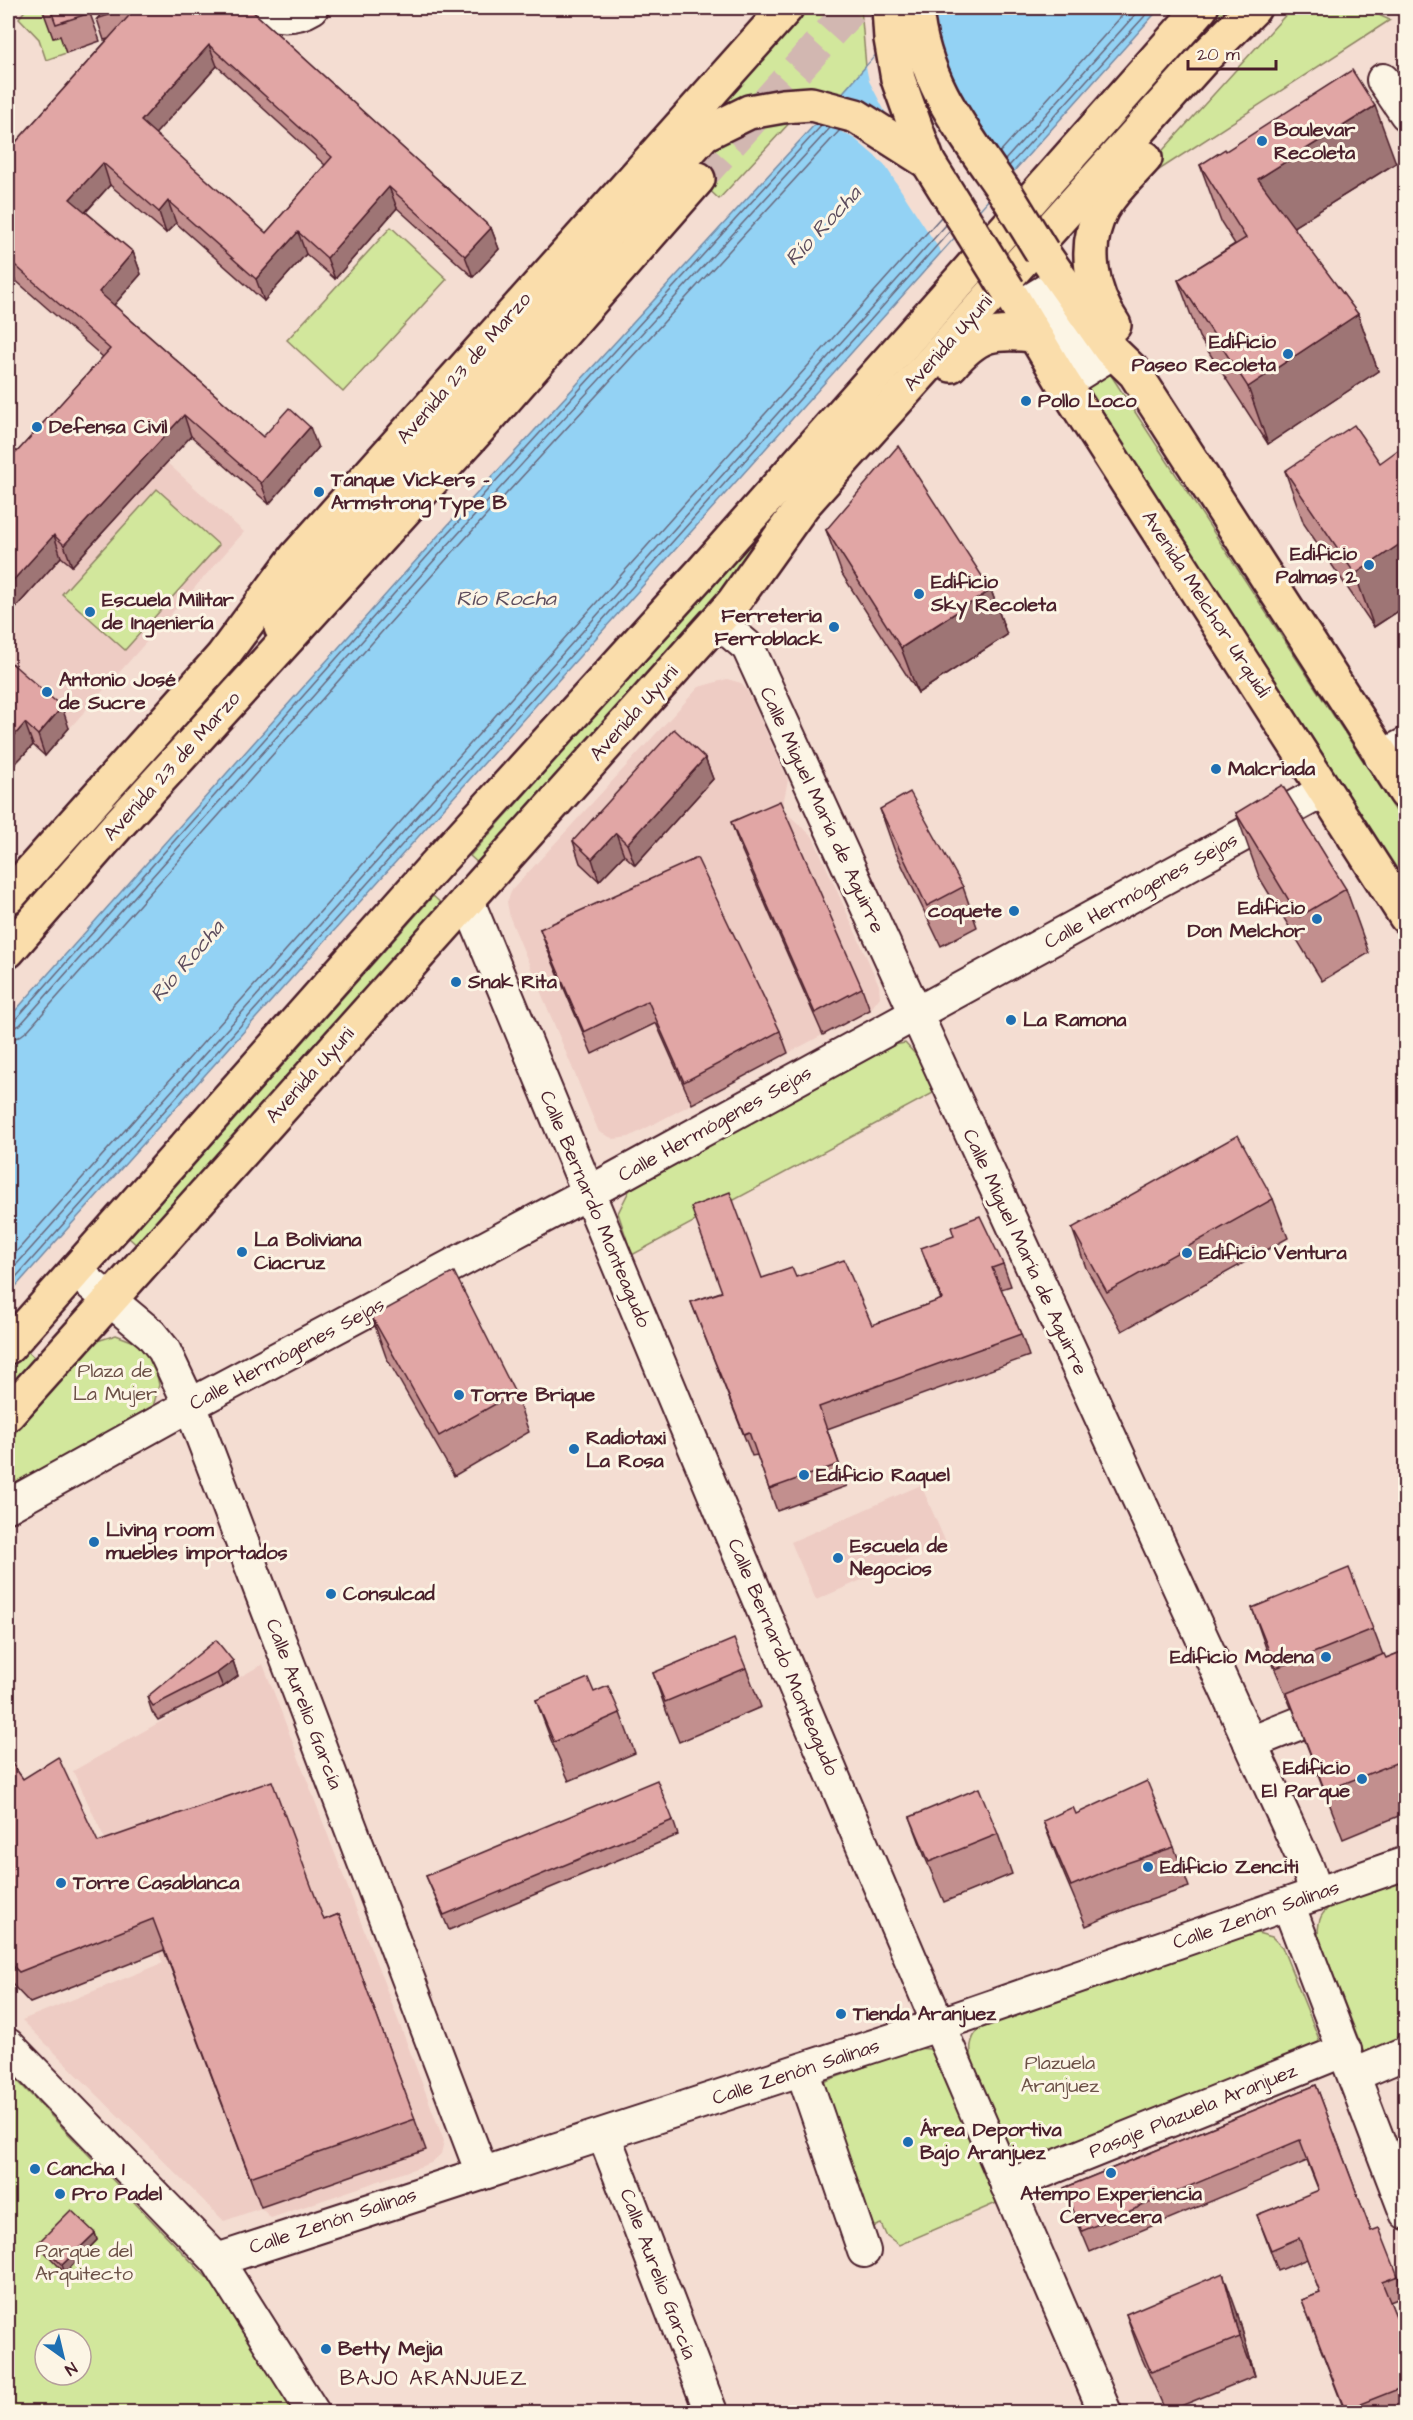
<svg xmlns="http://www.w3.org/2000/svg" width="1413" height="2420" font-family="'Architects Daughter',sans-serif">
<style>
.built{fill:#eeccc4}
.green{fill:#d2e79c;stroke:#8e8364;stroke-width:1.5;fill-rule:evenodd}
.water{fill:#93d2f4;stroke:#768aa4;stroke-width:1.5}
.pier{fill:#f4ddd2}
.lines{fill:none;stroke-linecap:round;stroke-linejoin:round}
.shore{stroke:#67677b;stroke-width:1.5}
.major-tunnel{stroke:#d2b7b1;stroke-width:33;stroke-dasharray:33 16;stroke-linecap:butt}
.minor-casing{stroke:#4a1f2b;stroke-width:36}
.major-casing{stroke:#4a1f2b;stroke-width:38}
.minor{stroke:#fcf5e5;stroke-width:32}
.major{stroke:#faddab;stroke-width:33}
.major-bridge-casing{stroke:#4a1f2b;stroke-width:38;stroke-linecap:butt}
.major-bridge{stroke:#faddab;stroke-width:33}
.wall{fill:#c28f8e;stroke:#4a1f2b;stroke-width:1.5;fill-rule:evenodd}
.shaded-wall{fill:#9e7474;stroke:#4a1f2b;stroke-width:1.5}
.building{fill:#e1a6a5;stroke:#4a1f2b;stroke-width:1.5;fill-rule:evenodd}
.poi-dot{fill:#1f6fb2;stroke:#fcf5e5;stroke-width:2}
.labels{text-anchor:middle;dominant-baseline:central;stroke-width:6;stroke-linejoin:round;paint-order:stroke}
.poi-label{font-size:20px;font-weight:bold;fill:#4a1f2b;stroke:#fcf5e5;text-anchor:start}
.street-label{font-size:20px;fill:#4a1f2b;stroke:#fcf5e5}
.park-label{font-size:20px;fill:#6c5147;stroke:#fcf5e5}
.water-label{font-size:21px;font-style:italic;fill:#5c4c5d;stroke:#fcf5e5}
.neighbourhood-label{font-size:21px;letter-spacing:1.5px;fill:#4a1f2b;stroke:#fcf5e5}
</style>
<rect width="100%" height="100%" fill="#f4ddd2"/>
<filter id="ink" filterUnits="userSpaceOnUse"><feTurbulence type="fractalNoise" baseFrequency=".0167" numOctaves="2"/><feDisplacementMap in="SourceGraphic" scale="12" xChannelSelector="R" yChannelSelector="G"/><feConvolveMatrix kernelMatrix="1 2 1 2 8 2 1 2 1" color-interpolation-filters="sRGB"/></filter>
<g filter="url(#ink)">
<!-- built -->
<g class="built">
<path d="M94 397 244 532 45 756 8 723V458L24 473Z"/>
<path d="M727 679 741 683 748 692 788 780 782 809 813 837 879 985 880 997 870 1010 629 1137 614 1139 599 1132 510 918 507 902 512 890 699 687Z"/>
<path d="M921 1485 946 1543 816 1600 791 1542Z"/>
<path d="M263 1664 444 2141 441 2154 431 2163 271 2218 261 2208 224 2221 22 2020 163 1963 73 1771Z"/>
</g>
<!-- green -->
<g class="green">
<path d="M27 8H44L54 38 61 36 66 53 46 60 39 39 19 18Z"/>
<path d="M810 8H861L866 67 840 96 706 121Z"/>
<path d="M1223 8H1232L1046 213 1042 210Z"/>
<path d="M1292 8H1370L1381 16 1390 20 1125 192Z"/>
<path d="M794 118 719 199 686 168 727 133Z"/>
<path d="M391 227 447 279 343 392 287 340Z"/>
<path d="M961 295 967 300 772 520 711 605 480 865 470 856 701 596Z"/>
<path d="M1101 360 1405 825V881L1077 375Z"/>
<path d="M157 489 219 545 125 650 62 594Z"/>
<path d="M433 896 443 905 139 1247 129 1238Z"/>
<path d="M905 1043 916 1055 935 1092 632 1255 618 1213 630 1189 894 1045Z"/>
<path d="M116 1335 137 1343 154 1361 159 1385 153 1407 135 1421 8 1492V1441L94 1342Z"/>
<path d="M25 1349 35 1358 8 1389V1369Z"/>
<path d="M1405 1879V2041L1366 2058 1318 1935C1318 1919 1321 1912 1335 1903Z"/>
<path d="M1254 1932 1272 1937 1282 1947 1323 2049 1018 2170C1007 2147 967 2066 971 2045 973 2032 981 2027 991 2021Z"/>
<path d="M917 2048 929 2049 937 2056 1001 2201 899 2245 886 2235 881 2224 868 2229 820 2083Z"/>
<path d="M8 2071 210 2281 240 2319 301 2412H8ZM45 2339H81V2375H45Z"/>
</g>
<!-- water -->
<path class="water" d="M917 8H1160L8 1295V1019L436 538 817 122Z"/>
<!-- pier -->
<path class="pier" d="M917 8H933L938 38 946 66 958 93 1012 172 941 252 884 164 855 139 836 129 814 125 817 122 890 121 869 81 866 67Z"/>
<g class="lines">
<!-- shore -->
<g class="shore">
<path d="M999 153 1129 8"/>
<path d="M1005 160 1141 8"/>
<path d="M1009 166 1152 8"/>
<path d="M8 1022 15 1020 440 542 822 125"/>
<path d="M8 1030 20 1025 446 547 830 128"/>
<path d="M8 1039 19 1037 27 1031 452 553 840 130"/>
<path d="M8 1261 941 217"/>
<path d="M8 1274 946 225"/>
<path d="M8 1286 950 231"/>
</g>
<!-- major-tunnel -->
<path class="major-tunnel" d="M698 179 852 8"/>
<!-- minor casing -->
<g class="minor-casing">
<g id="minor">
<path d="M258 8C274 18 296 18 312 8"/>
<path d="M1383 80 1406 114"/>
<path d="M1052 287 1101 360 1077 375 1032 299Z"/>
<path d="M717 621 748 647 1308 1869 1317 1894"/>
<path d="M1381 757 1406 744"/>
<path d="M467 899C675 1405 888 1910 1105 2412"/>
<path d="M75 1271 151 1334 164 1350 190 1405 482 2173"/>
<path d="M8 1506 190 1405 588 1193 1325 790"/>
<path d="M1250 1743 1406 1681"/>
<path d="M1288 1904 1406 2213"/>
<path d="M8 2045 217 2260 313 2412"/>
<path d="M802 2070 864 2251"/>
<path d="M1354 2075 1406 2053"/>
<path d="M604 2135 711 2412"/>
<path d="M1007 2186 1345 2050"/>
<path d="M217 2260 938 2025 1406 1863"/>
</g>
</g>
<!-- major casing -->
<g class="major-casing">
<g id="major">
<path d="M889 8 891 39 898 79 928 162 972 232"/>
<path d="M916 8C922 83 966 135 1007 195"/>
<path d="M1042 252 1110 349 1135 373 1406 793"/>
<path d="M1008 290 1062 381 1406 917"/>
<path d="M1114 325C1091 292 1082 246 1102 209 1113 190 1131 174 1145 158"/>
<path d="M951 365C978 333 993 331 1034 335"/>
<path d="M281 627 303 586 704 134 749 112 783 106 811 104 856 116 928 162"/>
<path d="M8 897 222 657 296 557 786 8"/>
<path d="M8 951 117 826 486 421 698 179"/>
<path d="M8 1347 431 870 701 573 1201 8"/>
<path d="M8 1414 733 603 803 505 1205 57 1254 8"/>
</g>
</g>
<!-- minor -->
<use href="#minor" class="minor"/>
<!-- major -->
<use href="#major" class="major"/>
<!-- major-bridge casing -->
<g class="major-bridge-casing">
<g id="major-bridge">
<path d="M1007 195 1042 252"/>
<path d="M972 232 1008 290"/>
</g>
</g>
<!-- major-bridge -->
<use href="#major-bridge" class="major-bridge"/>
</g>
<!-- wall -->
<g class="wall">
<path d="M42 8H88L100 41 66 53 60 36 53 38Z"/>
<path d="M107 8H249L491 228 499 249 473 277 397 208 335 279 306 254 264 301 176 223 166 233 110 185 86 212 133 252 141 274 114 305 263 437 318 448 269 504 191 436 72 566 61 557 8 616V443L17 452 103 357 14 279 8 286V151L108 39 104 40 97 19ZM217 66 325 165 266 233 155 134Z"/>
<path d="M1226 151 1396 163 1293 227 1358 314 1378 371 1268 444 1199 337 1178 280 1235 244 1221 222 1200 165Z"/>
<path d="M1406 461V606L1374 627 1304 524 1285 471Z"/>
<path d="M826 530 991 590 1007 635 918 693 842 574Z"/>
<path d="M8 660 69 728 45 756 33 745 14 765 8 759Z"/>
<path d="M705 758 713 779 635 865 624 855 599 881 580 863 573 841Z"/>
<path d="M880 809 963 887 977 927 941 946 894 849Z"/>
<path d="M1236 813 1346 889 1369 953 1322 981 1259 877Z"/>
<path d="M731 822 862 988 870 1010 823 1035 739 844Z"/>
<path d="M540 929 780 1031 788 1053 692 1104 656 1023 592 1054 548 951Z"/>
<path d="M1273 1199 1288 1238 1122 1331 1086 1268 1072 1228Z"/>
<path d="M921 1248 1003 1264 1011 1286 1001 1289 1021 1334 1029 1356 827 1429 847 1486 777 1511 757 1455 752 1456 691 1302 762 1278 796 1277 872 1325 941 1300Z"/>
<path d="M372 1317 515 1393 529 1432 454 1476 386 1357Z"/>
<path d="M1252 1608 1373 1629 1383 1655 1386 1658 1406 1650V1813L1343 1839 1292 1707H1291L1266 1648Z"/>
<path d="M233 1661 238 1676 223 1687 158 1720 152 1712 147 1697Z"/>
<path d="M746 1668 761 1707 679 1742 667 1713 653 1673Z"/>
<path d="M594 1692 620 1713 635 1753 569 1781 551 1740 536 1700Z"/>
<path d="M8 1758 23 1779 98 1842 324 1920 339 1914 426 2150 261 2207 164 1950 30 2003 8 1980Z"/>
<path d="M1076 1814 1174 1847 1189 1887 1133 1906 1086 1926 1058 1860 1043 1821Z"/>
<path d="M910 1817 998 1834 1012 1874 944 1902 925 1857Z"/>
<path d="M673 1820 678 1835 449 1930 432 1890 426 1876Z"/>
<path d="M1316 2085 1371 2231 1398 2276 1405 2296 1390 2302 1406 2341V2410L1399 2412H1345L1302 2300 1320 2293 1307 2259 1278 2271 1257 2215 1319 2191 1307 2161 1090 2252 1072 2209 1064 2188Z"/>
<path d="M95 2233 97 2240 65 2273 42 2249 39 2242Z"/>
<path d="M1237 2312 1255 2376 1166 2412 1140 2354 1126 2314Z"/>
</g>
<!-- shaded-wall -->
<g class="shaded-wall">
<path d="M209 45 217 66 148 142 141 121Z"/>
<path d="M1375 106 1396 163 1279 236 1258 179Z"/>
<path d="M103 163 110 185 78 220 70 199Z"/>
<path d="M389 187 397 208 335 279 327 258Z"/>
<path d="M168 201 176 223 166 233 159 212Z"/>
<path d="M491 228 499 249 473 277 465 256Z"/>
<path d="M298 232 306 254 264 301 256 279Z"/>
<path d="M133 252 141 274 107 313 99 292Z"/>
<path d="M8 261 14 279 8 286Z"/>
<path d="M1358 314 1378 371 1268 444 1248 387Z"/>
<path d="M184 415 191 436 72 566 64 545Z"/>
<path d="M310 427 318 448 269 504 261 483Z"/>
<path d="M54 535 61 557 8 616V586Z"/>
<path d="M1406 540V606L1374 627 1355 574Z"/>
<path d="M991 590 1007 635 918 693 901 648Z"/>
<path d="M62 707 69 728 45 756 38 735Z"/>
<path d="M25 723 33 745 14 765 8 746V743Z"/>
<path d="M705 758 713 779 635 865 627 844Z"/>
<path d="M616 833 624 855 599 881 592 859Z"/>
<path d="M233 1661 238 1676 223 1687 217 1673Z"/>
<path d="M95 2233 97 2240 65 2273 62 2265Z"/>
<path d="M1223 2273 1237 2312 1255 2376 1240 2337Z"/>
</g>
<!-- building -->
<g class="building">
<path d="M50 8H88L90 13 56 24Z"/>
<path d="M107 8H130L97 19Z"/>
<path d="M136 8H249L491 228 465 256 389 187 327 258 298 232 256 279 168 201 159 212 103 163 70 199 133 252 99 292 263 437 289 408 310 427 261 483 184 415 64 545 54 535 8 586V443L17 452 110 349 8 259V151ZM209 45 332 157 266 233 141 121Z"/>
<path d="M1352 70 1375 106 1258 179 1358 314 1248 387 1178 280 1246 238 1200 165 1225 149 1226 151Z"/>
<path d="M1354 425 1380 463 1398 450 1406 461V540L1355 574 1285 471Z"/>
<path d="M898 446 991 590 901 648 826 530Z"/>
<path d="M8 660 62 707 38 735 25 723 8 743Z"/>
<path d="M674 729 705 758 627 844 616 833 592 859 573 841Z"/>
<path d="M1282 785 1346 889 1299 917 1236 813Z"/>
<path d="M910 792 963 887 927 906 880 809Z"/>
<path d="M780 801 862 988 815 1013 731 822Z"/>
<path d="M697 858 780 1031 684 1082 648 1001 584 1032 540 929Z"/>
<path d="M1238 1135 1273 1199 1107 1292 1072 1228Z"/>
<path d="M730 1192 762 1278 792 1268 796 1277 844 1260 872 1325 942 1299 921 1248 954 1236 951 1227 980 1216 1003 1264 992 1268 1021 1334 819 1407 839 1464 769 1489 749 1432 744 1434 691 1302 722 1292 691 1207Z"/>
<path d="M454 1272 515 1393 439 1436 372 1317Z"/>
<path d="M1349 1568 1373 1629 1276 1668 1252 1608Z"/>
<path d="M734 1639 746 1668 665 1702 653 1673Z"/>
<path d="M216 1640 233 1661 217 1673 153 1706 147 1697Z"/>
<path d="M1406 1650V1759L1325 1791 1287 1693 1384 1654 1386 1658Z"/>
<path d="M588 1678 594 1692 608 1686 620 1713 554 1742 536 1700Z"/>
<path d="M58 1757 98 1842 272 1781 324 1920 339 1914 415 2119 250 2177 153 1919 19 1972 8 1961V1758L23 1779Z"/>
<path d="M657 1780 673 1820 444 1915 426 1876Z"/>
<path d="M1147 1781 1174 1847 1118 1866 1071 1886 1043 1821 1073 1807 1076 1814Z"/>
<path d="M979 1788 998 1834 929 1862 910 1817Z"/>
<path d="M1406 2066V2082L1400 2068Z"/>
<path d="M1316 2085 1371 2231 1379 2228 1398 2276 1382 2282 1406 2341V2355L1398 2359 1406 2377V2386L1345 2410 1302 2300 1320 2293 1299 2238 1271 2250 1257 2215 1319 2190 1300 2140 1082 2231 1064 2188Z"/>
<path d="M71 2210 95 2233 62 2265 39 2242Z"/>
<path d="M1223 2273 1240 2337 1151 2372 1126 2314Z"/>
</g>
</g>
<!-- markers -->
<g class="poi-dot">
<circle cx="1262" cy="141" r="6"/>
<circle cx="1288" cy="354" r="6"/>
<circle cx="1026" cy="401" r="6"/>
<circle cx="37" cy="427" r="6"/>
<circle cx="319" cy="492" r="6"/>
<circle cx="1369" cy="565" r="6"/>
<circle cx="919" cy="594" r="6"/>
<circle cx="90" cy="612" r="6"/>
<circle cx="834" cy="627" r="6"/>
<circle cx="47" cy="692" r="6"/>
<circle cx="1216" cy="769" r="6"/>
<circle cx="1014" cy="911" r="6"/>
<circle cx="1317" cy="919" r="6"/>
<circle cx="456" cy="982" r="6"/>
<circle cx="1011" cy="1020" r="6"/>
<circle cx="242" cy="1252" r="6"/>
<circle cx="1187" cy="1253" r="6"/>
<circle cx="459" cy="1395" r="6"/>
<circle cx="574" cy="1449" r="6"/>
<circle cx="804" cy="1475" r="6"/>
<circle cx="94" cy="1542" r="6"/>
<circle cx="838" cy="1558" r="6"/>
<circle cx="331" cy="1594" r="6"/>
<circle cx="1326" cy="1657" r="6"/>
<circle cx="1362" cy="1779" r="6"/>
<circle cx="1148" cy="1867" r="6"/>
<circle cx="61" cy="1883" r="6"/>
<circle cx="841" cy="2014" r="6"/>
<circle cx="908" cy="2142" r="6"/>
<circle cx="35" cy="2169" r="6"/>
<circle cx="1111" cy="2173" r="6"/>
<circle cx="60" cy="2194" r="6"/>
<circle cx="326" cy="2349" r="6"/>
</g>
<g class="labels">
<!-- poi labels -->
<g class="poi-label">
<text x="1274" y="130">Boulevar<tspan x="1274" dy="23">Recoleta</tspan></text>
<text x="1276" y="342" text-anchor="end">Edificio<tspan x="1276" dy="23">Paseo Recoleta</tspan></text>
<text x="1038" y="401">Pollo Loco</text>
<text x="49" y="427">Defensa Civil</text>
<text x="331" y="480">Tanque Vickers -<tspan x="331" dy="23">Armstrong Type B</tspan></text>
<text x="1357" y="554" text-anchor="end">Edificio<tspan x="1357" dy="23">Palmas 2</tspan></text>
<text x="931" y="582">Edificio<tspan x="931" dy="23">Sky Recoleta</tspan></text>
<text x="102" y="600">Escuela Militar<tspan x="102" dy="23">de Ingeniería</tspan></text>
<text x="822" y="616" text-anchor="end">Ferreteria<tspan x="822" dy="23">Ferroblack</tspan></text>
<text x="59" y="680">Antonio José<tspan x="59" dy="23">de Sucre</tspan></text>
<text x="1228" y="769">Malcriada</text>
<text x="1305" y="908" text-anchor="end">Edificio<tspan x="1305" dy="23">Don Melchor</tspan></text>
<text x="1002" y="911" text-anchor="end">coquete</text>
<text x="468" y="982">Snak Rita</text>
<text x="1023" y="1020">La Ramona</text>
<text x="254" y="1240">La Boliviana<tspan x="254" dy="23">Ciacruz</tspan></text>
<text x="1199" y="1253">Edificio Ventura</text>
<text x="471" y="1395">Torre Brique</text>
<text x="586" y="1438">Radiotaxi<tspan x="586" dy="23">La Rosa</tspan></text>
<text x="816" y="1475">Edificio Raquel</text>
<text x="106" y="1530">Living room<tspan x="106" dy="23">muebles importados</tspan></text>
<text x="850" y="1546">Escuela de<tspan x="850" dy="23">Negocios</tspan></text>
<text x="343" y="1594">Consulcad</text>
<text x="1314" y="1657" text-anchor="end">Edificio Modena</text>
<text x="1350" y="1768" text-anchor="end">Edificio<tspan x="1350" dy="23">El Parque</tspan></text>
<text x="1160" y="1867">Edificio Zenciti</text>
<text x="73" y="1883">Torre Casablanca</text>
<text x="853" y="2014">Tienda Aranjuez</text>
<text x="920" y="2130">Área Deportiva<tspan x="920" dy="23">Bajo Aranjuez</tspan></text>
<text x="47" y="2169">Cancha 1</text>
<text x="72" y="2194">Pro Padel</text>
<text x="1111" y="2194" text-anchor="middle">Atempo Experiencia<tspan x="1111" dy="23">Cervecera</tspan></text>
<text x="338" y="2349">Betty Mejia</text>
</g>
<!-- street labels -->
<g class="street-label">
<text transform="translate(948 343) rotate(-48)">Avenida Uyuni</text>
<text transform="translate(464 368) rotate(-49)">Avenida 23 de Marzo</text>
<text transform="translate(1206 604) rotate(57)">Avenida Melchor Urquidi</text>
<text transform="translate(634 713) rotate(-48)">Avenida Uyuni</text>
<text transform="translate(172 766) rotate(-48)">Avenida 23 de Marzo</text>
<text transform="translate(822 810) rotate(65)">Calle Miguel María de Aguirre</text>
<text transform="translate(1141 891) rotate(-29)">Calle Hermógenes Sejas</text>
<text transform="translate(310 1075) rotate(-48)">Avenida Uyuni</text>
<text transform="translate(715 1124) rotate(-29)">Calle Hermógenes Sejas</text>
<text transform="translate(595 1209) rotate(67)">Calle Bernardo Monteagudo</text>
<text transform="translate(1025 1252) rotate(65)">Calle Miguel María de Aguirre</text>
<text transform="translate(287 1354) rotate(-28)">Calle Hermógenes Sejas</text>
<text transform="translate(783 1657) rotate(67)">Calle Bernardo Monteagudo</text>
<text transform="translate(304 1704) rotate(69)">Calle Aurelio García</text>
<text transform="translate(1256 1915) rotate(-19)">Calle Zenón Salinas</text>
<text transform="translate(796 2072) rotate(-18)">Calle Zenón Salinas</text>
<text transform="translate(1193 2111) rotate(-22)">Pasaje Plazuela Aranjuez</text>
<text transform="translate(333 2221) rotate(-18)">Calle Zenón Salinas</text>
<text transform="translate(658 2274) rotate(69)">Calle Aurelio García</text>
</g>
<!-- park labels -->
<g class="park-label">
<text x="115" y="1371">Plaza de<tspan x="115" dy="23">La Mujer</tspan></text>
<text x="1060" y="2063">Plazuela<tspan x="1060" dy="23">Aranjuez</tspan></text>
<text x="84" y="2251">Parque del<tspan x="84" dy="23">Arquitecto</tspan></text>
</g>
<!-- water labels -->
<g class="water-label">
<text transform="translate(823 226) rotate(-47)">Río Rocha</text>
<text x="506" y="598">Río Rocha</text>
<text transform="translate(187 961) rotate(-49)">Río Rocha</text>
</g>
<!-- neighbourhood labels -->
<g class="neighbourhood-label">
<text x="434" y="2378">BAJO ARANJUEZ</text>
</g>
</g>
<!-- margin -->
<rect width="1413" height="2420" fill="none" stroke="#fcf5e5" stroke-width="30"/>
<rect x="15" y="15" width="1383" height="2390" fill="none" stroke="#4a1f2b" stroke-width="2" filter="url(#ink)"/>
<!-- north arrow -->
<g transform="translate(63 2357) rotate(146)"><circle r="28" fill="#fcf5e5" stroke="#b59f9b" stroke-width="1.5"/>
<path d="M0-4.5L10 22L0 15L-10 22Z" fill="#1f6fb2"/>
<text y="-9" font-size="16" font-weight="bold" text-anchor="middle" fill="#4a1f2b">N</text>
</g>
<!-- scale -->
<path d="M1188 60v9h88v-9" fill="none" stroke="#4a1f2b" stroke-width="3"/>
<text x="1197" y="60" font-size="18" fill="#4a1f2b" stroke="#fcf5e5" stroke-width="4.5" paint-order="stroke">20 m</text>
</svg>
